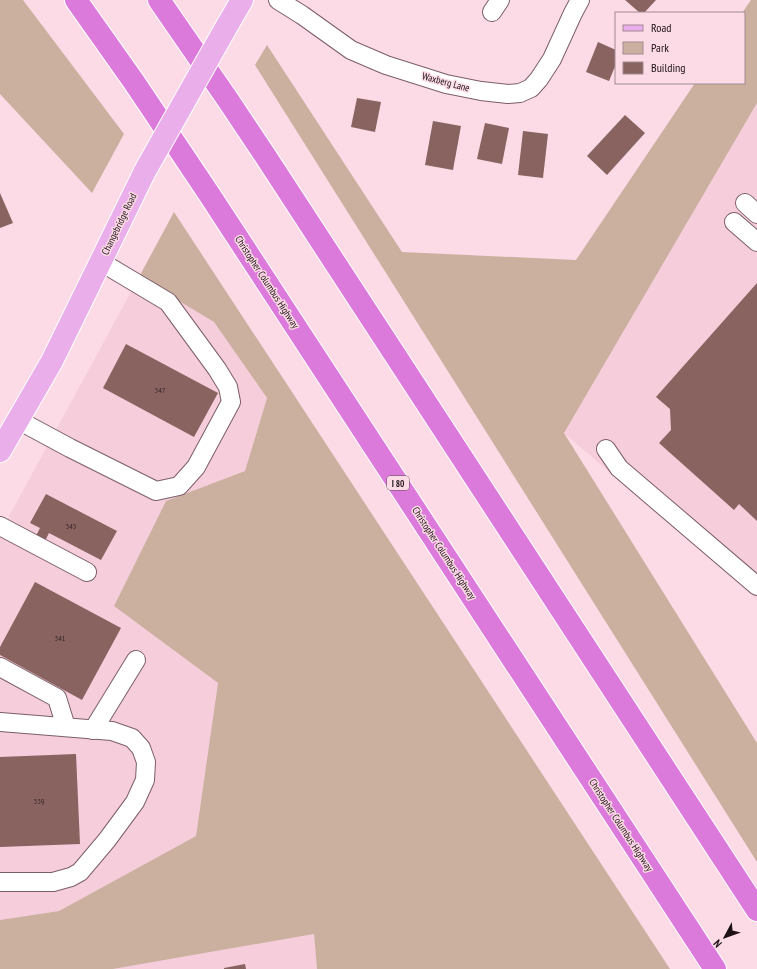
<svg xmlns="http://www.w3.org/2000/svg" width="757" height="969" font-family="'PT Sans Narrow',sans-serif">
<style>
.built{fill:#f6cddb}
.green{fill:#cbb0a0}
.building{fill:#886360}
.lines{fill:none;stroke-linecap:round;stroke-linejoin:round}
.minor-casing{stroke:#7b5e69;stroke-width:20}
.major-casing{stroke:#fff;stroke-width:24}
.highway-casing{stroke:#fff;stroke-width:24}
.minor{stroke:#fff;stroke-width:18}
.major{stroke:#eaafea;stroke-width:22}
.highway{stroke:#dc7adc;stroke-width:22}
.major-bridge-casing{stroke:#fff;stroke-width:24;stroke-linecap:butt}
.major-bridge{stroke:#eaafea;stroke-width:22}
.labels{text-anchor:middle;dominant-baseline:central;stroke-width:3;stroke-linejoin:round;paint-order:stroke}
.number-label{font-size:8px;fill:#372628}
.shield{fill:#fcdbe6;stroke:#5f4e54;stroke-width:1}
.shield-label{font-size:9px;font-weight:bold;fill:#1c1115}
.street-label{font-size:10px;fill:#1c1115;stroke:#fcdbe6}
</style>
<rect width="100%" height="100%" fill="#fcdbe6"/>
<!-- built -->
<g class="built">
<path d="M757 103V599L564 433Z"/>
<path d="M139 277 214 322 267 398 245 471 166 501 114 606 218 683 196 836 59 911 0 920V533Z"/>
<path d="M314 934 317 969H113Z"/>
</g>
<!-- green -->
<g class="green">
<path d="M0 0H23L124 134 92 193 0 94Z"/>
<path d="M751 0H757V103L564 433 757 743V862L255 65 267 45 402 252 576 260 695 83H744V13H742Z"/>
<path d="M174 212 670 969H317L314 934 113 969H0V920L59 911 196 836 218 683 114 606 166 501 245 471 267 398 214 322 139 277Z"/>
</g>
<!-- building -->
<g class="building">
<path d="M625 0H656L644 13H640Z"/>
<path d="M598 42 616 50V64L609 81 586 72Z"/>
<path d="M357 98 381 102 375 132 351 127Z"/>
<path d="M625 115 645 133 607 175 587 156Z"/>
<path d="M433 121 461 126 453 170 425 165Z"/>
<path d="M485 123 509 128 502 164 477 159Z"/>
<path d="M523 131 548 134 543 178 518 175Z"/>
<path d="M0 193 13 223 0 228Z"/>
<path d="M757 283V521L739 504 734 510 659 443 671 430 670 409 656 397Z"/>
<path d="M126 344 218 393 194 437 103 388Z"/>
<path d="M46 494 117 531 101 560 49 533 45 541 36 536 40 528 30 523Z"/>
<path d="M35 582 121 628 82 700 0 655V647Z"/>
<path d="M76 754 80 844 0 847V757Z"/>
<path d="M245 964 246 969H224V968Z"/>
</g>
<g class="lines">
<!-- minor casing -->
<g class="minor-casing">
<g id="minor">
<path d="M278 0 302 15 351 50 386 65 446 84 481 91 508 94 520 93 531 88 539 79 552 59 573 13 580 0"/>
<path d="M492 12 500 0"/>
<path d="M745 203 757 214"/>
<path d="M734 222 757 242"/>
<path d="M18 420 70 448 156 491 179 486 196 467 231 402 228 387 217 369 168 302 101 262"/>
<path d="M606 449 619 468 757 586"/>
<path d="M0 526 87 572"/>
<path d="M0 667 57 698 66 727"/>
<path d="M0 722 112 731 132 738 141 748 146 762 145 780 135 802 107 840 80 872 71 877 53 882H0"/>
<path d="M93 730 136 660"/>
</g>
</g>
<!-- major casing -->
<g class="major-casing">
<g id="major">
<path d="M228 24 242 0"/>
<path d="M0 451 52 361 145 171"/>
</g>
</g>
<!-- highway casing -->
<g class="highway-casing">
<g id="highway">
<path d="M76 0 134 82 209 194 715 969"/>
<path d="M159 0 228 100 266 157 757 910"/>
</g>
</g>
<!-- minor -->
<use href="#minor" class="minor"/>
<!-- major -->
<use href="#major" class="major"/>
<!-- highway -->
<use href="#highway" class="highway"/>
<!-- major-bridge casing -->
<g class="major-bridge-casing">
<path id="major-bridge" d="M145 171 228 24"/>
</g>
<!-- major-bridge -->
<use href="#major-bridge" class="major-bridge"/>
</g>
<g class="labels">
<!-- number labels -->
<g class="number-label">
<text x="160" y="390">347</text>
<text x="71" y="526">345</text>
<text x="60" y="638">341</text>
<text x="39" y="801">339</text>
</g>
<!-- shield labels -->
<rect class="shield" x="387" y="476" width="22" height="14" rx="3"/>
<g class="shield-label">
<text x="398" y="483">I 80</text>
</g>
<!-- street labels -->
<g class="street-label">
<text transform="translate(446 82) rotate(15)">Waxberg Lane</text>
<text transform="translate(119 224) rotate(-64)">Changebridge Road</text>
<text transform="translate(267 282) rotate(57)">Christopher Columbus Highway</text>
<text transform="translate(444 553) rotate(57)">Christopher Columbus Highway</text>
<text transform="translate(621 825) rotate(57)">Christopher Columbus Highway</text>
</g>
</g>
<!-- legend -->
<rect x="615" y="12" width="130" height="72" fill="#fcdbe6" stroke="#a28a92"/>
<rect x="623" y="25" width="20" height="6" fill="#eaafea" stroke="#a28a92"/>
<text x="651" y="32" font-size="12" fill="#1c1115">Road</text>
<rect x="623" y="42" width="20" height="12" fill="#cbb0a0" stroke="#a28a92"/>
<text x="651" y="52" font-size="12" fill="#1c1115">Park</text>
<rect x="623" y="62" width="20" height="12" fill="#886360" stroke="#a28a92"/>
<text x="651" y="72" font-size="12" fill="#1c1115">Building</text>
<!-- north arrow -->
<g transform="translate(725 937) rotate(229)" stroke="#fcdbe6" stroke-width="3" paint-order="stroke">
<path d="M0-3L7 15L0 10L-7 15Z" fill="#1c1115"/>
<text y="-6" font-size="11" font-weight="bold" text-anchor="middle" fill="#1c1115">N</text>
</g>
</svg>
